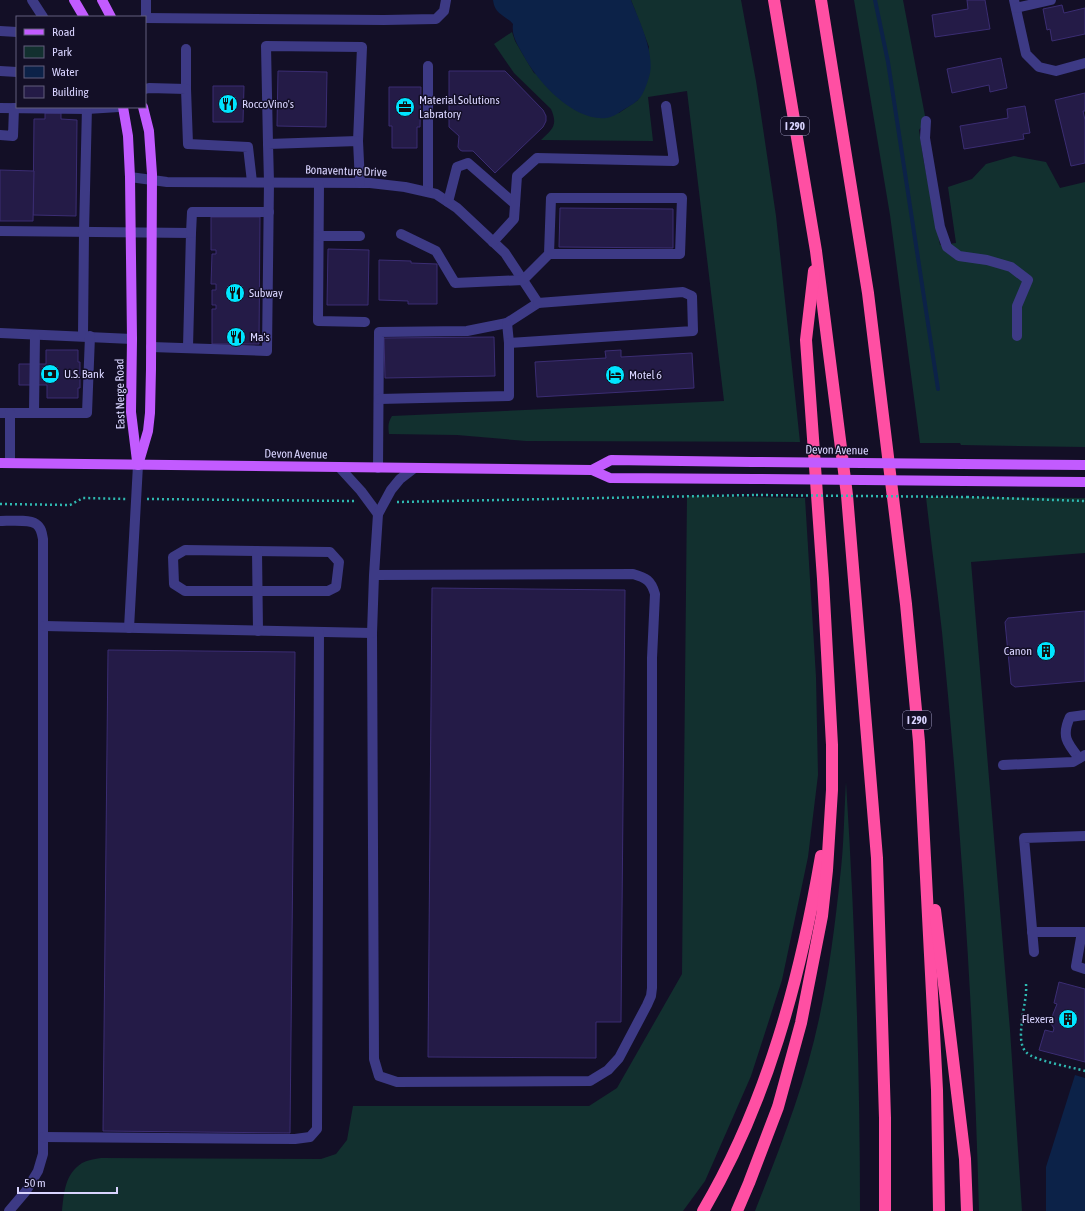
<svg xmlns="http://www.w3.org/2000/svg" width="1085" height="1211" font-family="'Asap Condensed',sans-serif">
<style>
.green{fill:#12302f}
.water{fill:#0c2248}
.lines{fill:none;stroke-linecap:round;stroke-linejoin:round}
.stream{stroke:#0c2248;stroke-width:4}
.building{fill:#241b47;stroke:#3b2d73}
.path{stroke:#2fb8b0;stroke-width:2.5;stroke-dasharray:2 3;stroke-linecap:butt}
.minor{stroke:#3d3a85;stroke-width:10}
.major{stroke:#c25bff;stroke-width:10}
.highway{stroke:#ff4fa3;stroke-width:12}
.path-bridge{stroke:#2fb8b0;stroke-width:2.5;stroke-dasharray:2 3;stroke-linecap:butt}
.major-bridge{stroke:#c25bff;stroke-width:10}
.labels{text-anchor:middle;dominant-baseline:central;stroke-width:3;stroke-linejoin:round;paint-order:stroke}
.shield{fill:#130f26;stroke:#9e99be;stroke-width:1}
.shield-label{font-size:11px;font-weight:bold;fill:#d9d4ff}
.poi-label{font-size:12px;fill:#d9d4ff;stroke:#130f26;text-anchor:start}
.street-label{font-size:12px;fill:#d9d4ff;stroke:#130f26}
</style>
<rect width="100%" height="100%" fill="#130f26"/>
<!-- green -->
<g class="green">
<path d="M631 0H741L756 81 776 216 800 442 526 441 457 435 389 434C388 427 388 422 392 416L724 401 687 91 648 97 653 141 541 140C553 129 558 125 551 109L514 73 494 44 512 32 515 41 534 73 619 113 638 100 649 47Z"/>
<path d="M854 0H903L926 121 919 130 923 157 940 245 956 243 948 187 972 179 986 164 1014 156 1046 162 1060 188 1085 182V447L961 445 960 443H920L890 215Z"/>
<path d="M687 496 805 498 816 677 818 775 808 857 782 980 751 1076 705 1181 683 1211H62C64 1192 65 1174 82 1163 88 1160 95 1159 101 1158L321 1159 336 1154 347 1140 353 1106H589L617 1088 682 974Z"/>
<path d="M926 497 1085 498V553L971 562 1010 1030 1022 1211H979C974 1018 961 825 942 632 937 587 931 542 926 497Z"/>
<path d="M846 782C855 925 860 1068 860 1211H755C780 1148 805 1085 819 1019 829 973 835 925 840 878 844 846 844 814 846 782Z"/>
</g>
<!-- water -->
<g class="water">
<path d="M493 0H631C639 20 654 51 650 73 648 81 644 94 638 100 635 103 631 105 628 107 621 111 614 117 606 118 574 121 541 85 526 60 520 48 511 38 513 24 504 14 495 15 493 0Z"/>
<path d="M1075 1075 1085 1078V1211H1046V1167Z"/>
</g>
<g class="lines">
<!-- stream -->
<path class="stream" d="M875 0 888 62 938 389"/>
</g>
<!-- building -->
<g class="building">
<path d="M967 0H985L990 29 935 37 932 15 968 9Z"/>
<path d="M1062 5 1064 13 1085 8V34L1052 41 1050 29 1047 30 1043 9Z"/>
<path d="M1001 58 1007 88 990 92 989 85 952 93 947 69Z"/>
<path d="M278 71 327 72 326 127 277 126Z"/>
<path d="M449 71H505L543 110 546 116V121L543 127 495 173 473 151H462L460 150 458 147 459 136 449 127Z"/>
<path d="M213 86H244L243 122H213Z"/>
<path d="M389 87H421L420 127H417V148H392V126H389Z"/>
<path d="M1085 93V111H1083L1085 120V163L1071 166 1055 100Z"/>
<path d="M1025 106 1030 133 1023 134 1024 139 964 149 960 126 1008 118 1007 109Z"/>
<path d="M45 113H61V119L77 120 76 216 33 215 34 119H45Z"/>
<path d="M0 170 34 171 33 221H0Z"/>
<path d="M560 208 673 209V248L559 247Z"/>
<path d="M211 217H260L259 344H212V309H216V305H212V290H216V284H211L212 254H216V250H211Z"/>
<path d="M328 249 369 250 368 305H327Z"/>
<path d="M379 260 411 261V263L437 264V304H408V301L379 300Z"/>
<path d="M494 337 495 376 385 378 384 338Z"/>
<path d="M46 350H78V362H80V388H78V398H47V385H19V364H46Z"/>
<path d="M621 350V357L692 353 694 388 537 397 535 362 606 358 605 351Z"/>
<path d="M432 588 625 590 621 1022H596V1058L428 1057Z"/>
<path d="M1085 611V681L1015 687 1011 684 1005 622 1008 618Z"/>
<path d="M108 650 295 652 290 1133 103 1131Z"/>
<path d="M1059 982 1085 989V1062L1039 1050 1045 1030 1053 1032 1054 1028 1051 1024 1053 1014 1057 1004 1054 1003Z"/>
</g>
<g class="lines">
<!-- path -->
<g class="path">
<path d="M967 497 1085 501"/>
<path d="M147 499 354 501"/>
<path d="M397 502 756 495"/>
<path d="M0 504 70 505 83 498 126 499"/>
<path d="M1026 984C1027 997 1023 1008 1022 1021 1021 1030 1019 1045 1026 1052 1034 1061 1072 1067 1085 1071"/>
</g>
<!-- minor -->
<g class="minor">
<path d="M32 0 43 17"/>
<path d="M1014 0 1026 54 1039 67 1056 71 1085 63"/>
<path d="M1016 8 1051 0"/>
<path d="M145 18 384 20 436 19 444 11 446 0"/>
<path d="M146 18V0"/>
<path d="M0 31 17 32"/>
<path d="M186 49V89"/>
<path d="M428 66V192"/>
<path d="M0 71 17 72"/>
<path d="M145 89 149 88 186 89 188 144 248 147 252 182"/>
<path d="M0 108 87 109 119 107"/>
<path d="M926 121 925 138 940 227 947 247 959 256 987 260 1011 267 1028 280 1017 306V336"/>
<path d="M0 135 13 136 14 108"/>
<path d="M268 144 266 46 362 47 358 141"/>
<path d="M130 177 167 182 370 183 405 187 436 194 457 208 505 253 538 303 507 323 467 331 379 332 378 468"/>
<path d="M319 184 318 321 365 322"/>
<path d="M448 202 457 167 468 163 515 204"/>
<path d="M0 231 191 233 188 347"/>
<path d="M191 233 192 212H269"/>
<path d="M401 234 436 251 455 283 523 280 549 254 551 198H682L680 254H549"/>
<path d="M319 236H360"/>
<path d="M493 242 514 219 517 176 537 158 674 161 666 106"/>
<path d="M507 323 509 343"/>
<path d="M0 333 132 339"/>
<path d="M83 336 84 232 87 107"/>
<path d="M151 347 267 351 269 182 268 144 358 141 360 183"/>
<path d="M379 399 509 396V343L693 331 692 296 683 292 538 303"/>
<path d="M34 412 35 335"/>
<path d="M0 413H87L90 336"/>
<path d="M10 413V463"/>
<path d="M340 468 361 491 378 514"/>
<path d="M0 521C9 521 29 519 36 524 41 527 42 533 43 539V1154L38 1171 26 1191 9 1211"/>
<path d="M185 550 330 552 339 562 336 587 328 591H185L174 584 173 557Z"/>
<path d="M257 551 258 631"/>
<path d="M374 575 633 574C646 578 651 580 655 594L652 658V988L651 996 647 1005 619 1058 608 1070 590 1081 397 1082 379 1076 374 1059 372 633 374 575 378 514 391 490 400 479 413 469"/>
<path d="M44 626 372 633"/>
<path d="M129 628 138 465"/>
<path d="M1079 758C1067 743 1061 736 1070 717L1085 715"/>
<path d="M1003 765 1073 762 1085 755"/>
<path d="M1032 932H1082"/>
<path d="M1085 932H1082L1076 966 1085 969"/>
<path d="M1034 952 1024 838 1085 836"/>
<path d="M43 1137 295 1139 310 1137 317 1129 319 632"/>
</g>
<!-- major -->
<g class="major">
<path d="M74 0 84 17"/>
<path d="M102 0 111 17"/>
<path d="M123 107 128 136 130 177 132 339 131 412 137 461"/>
<path d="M0 463 592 470 610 478 754 479"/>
<path d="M962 464 1085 465"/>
<path d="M138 465 148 431 150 413 151 369 152 174 149 131 143 107"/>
<path d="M592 470 611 460 752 462"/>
<path d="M964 481 1085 482"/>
</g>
<!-- highway -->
<g class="highway">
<path d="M774 0 816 251 847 495 877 858 885 1118V1211"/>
<path d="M821 0 868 293 906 604 919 742 937 1090 939 1211"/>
<path d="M935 910 965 1159 967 1211"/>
<path d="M703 1211C767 1103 800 979 821 856"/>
<path d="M737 1211 749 1183 778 1107 801 1023 822 916 827 870 832 790V745L823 579 806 340 814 271"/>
</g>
<!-- path-bridge -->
<path class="path-bridge" d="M756 495 967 497"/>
<!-- major-bridge -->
<g class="major-bridge">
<path d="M752 462 962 464"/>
<path d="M754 479 964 481"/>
</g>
</g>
<!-- icons -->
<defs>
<g id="restaurant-disc" transform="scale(1)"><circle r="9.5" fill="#00e5ff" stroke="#130f26"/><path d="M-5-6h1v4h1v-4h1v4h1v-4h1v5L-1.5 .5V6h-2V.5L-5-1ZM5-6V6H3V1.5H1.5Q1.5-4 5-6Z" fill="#111"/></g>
<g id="office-disc" transform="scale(1)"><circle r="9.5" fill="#00e5ff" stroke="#130f26"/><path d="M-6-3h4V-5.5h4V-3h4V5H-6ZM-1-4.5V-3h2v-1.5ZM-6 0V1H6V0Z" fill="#111"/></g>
<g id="bank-disc" transform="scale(1)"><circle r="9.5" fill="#00e5ff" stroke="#130f26"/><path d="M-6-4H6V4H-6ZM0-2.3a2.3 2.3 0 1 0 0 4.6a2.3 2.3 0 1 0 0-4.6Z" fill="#111"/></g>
<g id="hotel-disc" transform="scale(1)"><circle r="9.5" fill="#00e5ff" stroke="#130f26"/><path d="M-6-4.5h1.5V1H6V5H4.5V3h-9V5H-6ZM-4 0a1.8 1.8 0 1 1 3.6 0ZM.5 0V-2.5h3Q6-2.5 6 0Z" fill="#111"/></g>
<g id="building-disc" transform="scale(1)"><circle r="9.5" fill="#00e5ff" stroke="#130f26"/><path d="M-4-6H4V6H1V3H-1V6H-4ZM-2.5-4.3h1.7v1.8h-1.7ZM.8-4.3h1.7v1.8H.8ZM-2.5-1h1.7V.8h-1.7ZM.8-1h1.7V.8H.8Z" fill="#111"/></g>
</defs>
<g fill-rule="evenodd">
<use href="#restaurant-disc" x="228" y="104"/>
<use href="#office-disc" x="405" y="107"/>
<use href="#restaurant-disc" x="235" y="293"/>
<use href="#restaurant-disc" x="236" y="337"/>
<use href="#bank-disc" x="50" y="374"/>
<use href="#hotel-disc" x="615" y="375"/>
<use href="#building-disc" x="1046" y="651"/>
<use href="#building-disc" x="1068" y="1019"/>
</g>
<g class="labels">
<!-- shield labels -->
<g class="shield">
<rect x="781" y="117" width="28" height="18" rx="3"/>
<rect x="903" y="711" width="28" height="18" rx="3"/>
</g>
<g class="shield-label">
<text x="795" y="126">I 290</text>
<text x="917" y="720">I 290</text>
</g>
<!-- poi labels -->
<g class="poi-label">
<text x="419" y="100">Material Solutions<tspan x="419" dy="14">Labratory</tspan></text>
<text x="242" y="104">RoccoVino's</text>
<text x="249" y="293">Subway</text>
<text x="250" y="337">Ma's</text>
<text x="64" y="374">U.S. Bank</text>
<text x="629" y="375">Motel 6</text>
<text x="1032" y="651" text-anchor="end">Canon</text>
<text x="1054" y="1019" text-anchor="end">Flexera</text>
</g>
<!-- street labels -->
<g class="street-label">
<text transform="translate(346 171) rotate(2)">Bonaventure Drive</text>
<text transform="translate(120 394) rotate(-91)">East Nerge Road</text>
<text transform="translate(837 450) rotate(1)">Devon Avenue</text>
<text transform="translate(296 454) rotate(1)">Devon Avenue</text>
</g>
</g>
<!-- legend -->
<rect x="16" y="16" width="130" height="92" fill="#130f26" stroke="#625e7d"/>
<rect x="24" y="29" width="20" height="6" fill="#c25bff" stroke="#625e7d"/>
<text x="52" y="36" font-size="12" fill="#d9d4ff">Road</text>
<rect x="24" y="46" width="20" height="12" fill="#12302f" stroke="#625e7d"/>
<text x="52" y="56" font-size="12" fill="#d9d4ff">Park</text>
<rect x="24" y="66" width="20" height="12" fill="#0c2248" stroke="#625e7d"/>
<text x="52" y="76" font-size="12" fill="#d9d4ff">Water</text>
<rect x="24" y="86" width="20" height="12" fill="#241b47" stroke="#625e7d"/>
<text x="52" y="96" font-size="12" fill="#d9d4ff">Building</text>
<!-- scale -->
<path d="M18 1187v6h99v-6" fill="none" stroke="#d9d4ff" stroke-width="2"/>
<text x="24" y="1187" font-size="12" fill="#d9d4ff" stroke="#130f26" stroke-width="3" paint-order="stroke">50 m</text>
</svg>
